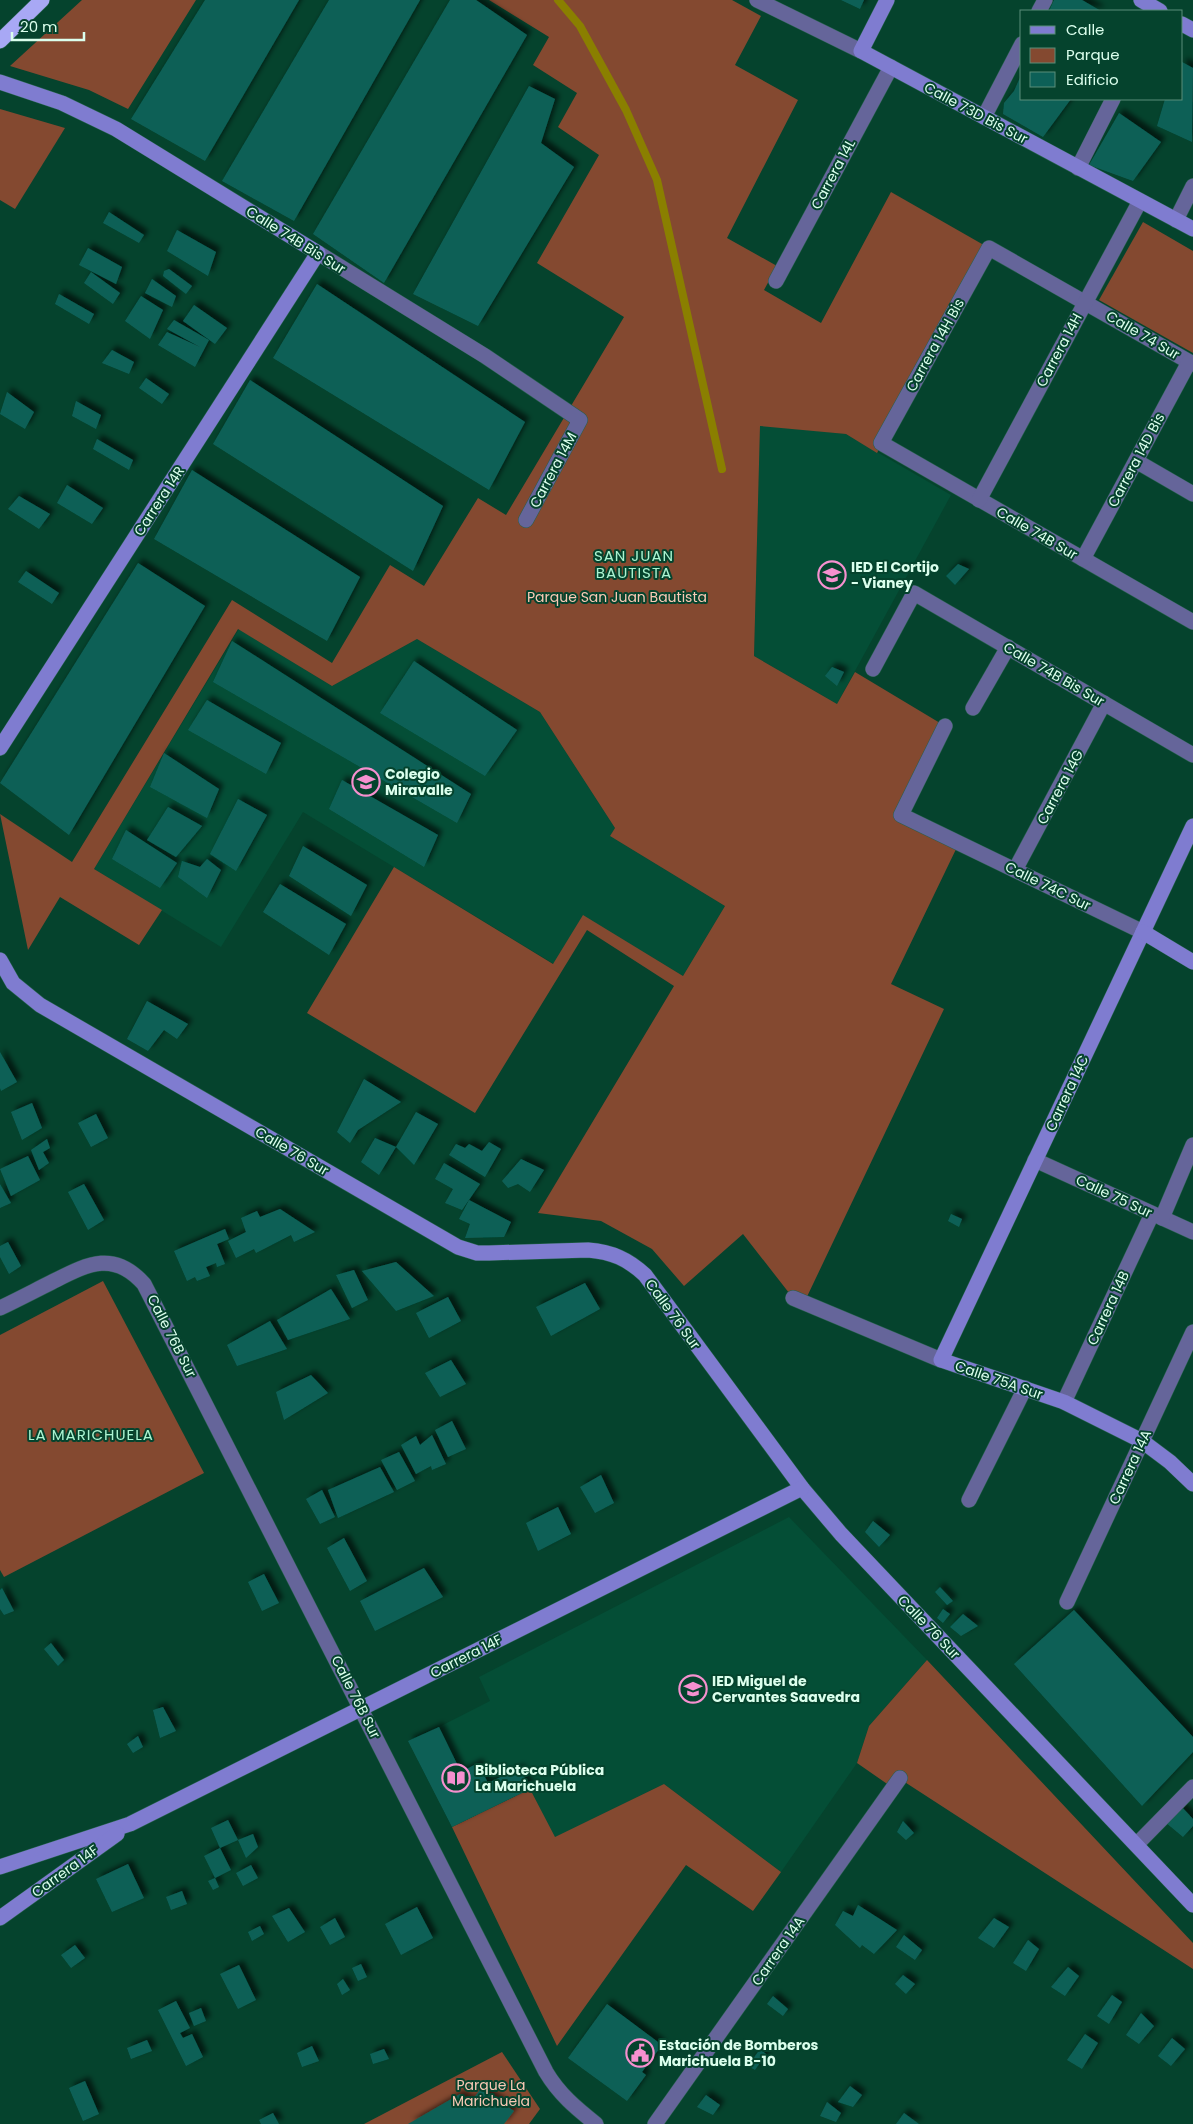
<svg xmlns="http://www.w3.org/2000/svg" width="1193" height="2124" font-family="Poppins,sans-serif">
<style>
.built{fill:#044e36}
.green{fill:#844930}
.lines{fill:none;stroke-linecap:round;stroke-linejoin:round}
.stream{stroke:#8a7f00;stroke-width:8}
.building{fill:#0d6057;filter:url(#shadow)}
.street-casing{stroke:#27614c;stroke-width:16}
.secondary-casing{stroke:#27614c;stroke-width:16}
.highway-casing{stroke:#27614c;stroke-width:16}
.street{stroke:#65659a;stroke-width:15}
.secondary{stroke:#7f7cd0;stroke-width:15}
.highway{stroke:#a8a8f5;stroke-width:15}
.labels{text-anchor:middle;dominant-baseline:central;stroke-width:4;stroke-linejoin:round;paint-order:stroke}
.street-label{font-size:14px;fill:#dbffed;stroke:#05432d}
.poi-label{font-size:14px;font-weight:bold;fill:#dbffed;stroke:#05432d;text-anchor:start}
.park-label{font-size:14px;fill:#f9c9b5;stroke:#05432d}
.neighbourhood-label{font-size:15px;letter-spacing:1px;fill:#abf4d1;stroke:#05432d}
</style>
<defs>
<filter id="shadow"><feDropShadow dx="4.5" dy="-4.5" stdDeviation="2.5" flood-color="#0009"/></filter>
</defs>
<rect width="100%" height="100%" fill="#05432d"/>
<!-- built -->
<g class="built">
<path d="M760 425 846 434 951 495 837 704 754 656Z"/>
<path d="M239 629 332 686 417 639 540 712 615 828 610 836 725 906 683 976 583 916 554 964 303 812 221 947 94 869Z"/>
<path d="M789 1517 927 1660 869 1726 857 1763 781 1872 664 1784 554 1838 520 1768 488 1783 478 1763 461 1772 439 1727 490 1701 479 1677Z"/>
</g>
<!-- green -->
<g class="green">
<path d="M82 0H196L128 109 89 90 10 66Z"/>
<path d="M489 0H732L761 16 735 65 798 100 727 238 777 266 764 290 821 323 891 192 989 248 877 453 846 434 760 426 754 656 837 704 855 672 945 726 902 815 959 843 891 984 944 1009 804 1303 793 1298 743 1234 684 1286 652 1249 601 1221 538 1213 674 986 587 930 475 1113 307 1013 394 867 553 964 583 915 683 976 725 906 610 836 615 828 540 712 417 639 332 686 238 629 94 869 162 910 139 945 60 897 28 950 0 814 72 862 232 600 332 663 390 565 424 586 478 498 506 515 624 317 537 263 599 155 558 127 577 93 533 65 549 37Z"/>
<path d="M0 109 65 128 15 209 0 200Z"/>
<path d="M1143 222 1193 251V353L1099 300Z"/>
<path d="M103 1281 204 1473 4 1577 0 1570V1335Z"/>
<path d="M927 1660 1193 1943V1969L900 1779 893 1788 857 1763 869 1726Z"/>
<path d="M664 1784 781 1872 753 1911 686 1865 557 2046 452 1827 530 1789 555 1837Z"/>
<path d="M502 2052 540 2109 529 2124H364Z"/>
</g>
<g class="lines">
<!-- stream -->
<path class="stream" d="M558 0 580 26 626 110 657 180 722 469"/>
</g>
<!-- building -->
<g class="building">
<path d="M205 0H299L205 161 131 119Z"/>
<path d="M329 0H420L294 221 222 181Z"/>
<path d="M450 0H476L527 35 384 283 313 234Z"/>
<path d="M841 0H864L860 9Z"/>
<path d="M1054 0H1082L1101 11H1049Z"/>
<path d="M1182 62 1193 68 1192 142 1157 126 1165 99H1182Z"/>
<path d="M1022 73V99H1071L1043 137 1003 114 1004 103 1014 91Z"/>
<path d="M529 86 555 99 541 143 574 167 478 326 413 294Z"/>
<path d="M1119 113 1161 142 1133 181 1089 165Z"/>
<path d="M109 212 144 235 139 243 103 223Z"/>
<path d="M177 230 216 252 208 276 167 251Z"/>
<path d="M88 248 122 267 116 284 79 265Z"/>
<path d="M169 269 192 286 186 294 163 276 164 271Z"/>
<path d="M91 272 120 293 113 304 84 283Z"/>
<path d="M152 279 176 296 172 307 145 293Z"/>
<path d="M317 284 525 422 489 490 273 358Z"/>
<path d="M59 294 94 314 89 324 55 304Z"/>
<path d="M141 296 163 310 150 339 125 321Z"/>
<path d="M194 305 227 328 215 344 183 321Z"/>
<path d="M174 320 209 340 195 367 158 345 167 332 200 347 167 329Z"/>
<path d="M112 350 134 362 129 374 102 363Z"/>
<path d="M146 378 169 394 162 404 139 388Z"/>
<path d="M250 380 443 506 413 571 213 444Z"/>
<path d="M7 392 34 412 25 429 0 414Z"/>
<path d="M76 401 101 415 96 429 72 416Z"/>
<path d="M97 439 133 460 129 470 93 449Z"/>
<path d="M192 470 360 577 327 641 154 539Z"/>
<path d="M67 485 103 508 92 524 57 503Z"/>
<path d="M19 496 50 514 39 529 8 509Z"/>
<path d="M138 563 205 606 69 835 0 783Z"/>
<path d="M958 564 969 569 955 585 946 576Z"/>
<path d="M26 571 59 593 52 604 18 582Z"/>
<path d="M232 641 471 794 457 823 213 682Z"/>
<path d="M414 661 517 730 485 776 380 713Z"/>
<path d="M832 667 844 672 837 686 825 676Z"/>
<path d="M207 700 281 743 266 774 188 730Z"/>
<path d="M164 753 219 789 207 818 150 787Z"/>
<path d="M342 780 438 835 424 867 329 809Z"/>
<path d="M238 799 267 815 236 871 210 854Z"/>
<path d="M168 807 202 826 176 857 147 840Z"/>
<path d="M126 830 177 863 160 888 112 859Z"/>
<path d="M303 846 367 885 351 916 289 876Z"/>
<path d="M207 859 221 870 207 898 178 877 182 861 200 867Z"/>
<path d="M280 884 346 924 329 955 263 912Z"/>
<path d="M147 1001 188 1024 177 1039 164 1030 148 1051 127 1039Z"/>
<path d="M0 1052 17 1082 1 1091 0 1088Z"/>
<path d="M364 1079 401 1102 358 1130 350 1143 337 1132Z"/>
<path d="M32 1103 42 1128 22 1140 11 1112Z"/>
<path d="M416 1112 438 1124 414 1165 396 1147 379 1175 361 1162 375 1138 396 1147Z"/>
<path d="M96 1114 108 1138 91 1147 78 1123Z"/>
<path d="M47 1139 50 1148 43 1152 49 1163 39 1170 31 1150Z"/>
<path d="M489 1142 501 1149 485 1177 449 1155 456 1144 465 1148 469 1144 482 1151Z"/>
<path d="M28 1156 40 1180 11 1196 0 1169Z"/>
<path d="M521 1159 544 1170 530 1192 518 1184 508 1188 502 1181Z"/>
<path d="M444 1163 480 1184 462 1210 445 1203 453 1189 435 1179Z"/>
<path d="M0 1184 11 1203 0 1208Z"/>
<path d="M84 1184 104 1220 88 1230 68 1192Z"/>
<path d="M469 1200 511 1222 504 1237 465 1238 470 1224 459 1219Z"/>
<path d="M280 1209 315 1232 294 1242 291 1235 256 1253 254 1249 236 1258 228 1241 246 1232 241 1218 257 1211 260 1217Z"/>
<path d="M951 1214 962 1219 959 1227 948 1221Z"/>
<path d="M225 1229 229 1239 217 1244 225 1264 217 1267 216 1263 206 1267 210 1276 197 1281 195 1277 187 1281 174 1251Z"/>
<path d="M8 1242 21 1266 9 1274 0 1257V1246Z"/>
<path d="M396 1262 434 1296 396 1311 362 1271Z"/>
<path d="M354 1270 368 1300 352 1308 336 1275Z"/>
<path d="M585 1283 600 1309 551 1336 536 1307Z"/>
<path d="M331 1289 350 1319 288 1340 277 1320Z"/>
<path d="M448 1297 461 1321 429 1338 416 1313Z"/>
<path d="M270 1321 287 1349 237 1366 227 1345Z"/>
<path d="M451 1360 466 1384 440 1397 425 1373Z"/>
<path d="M311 1375 328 1393 284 1420 276 1392Z"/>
<path d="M452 1421 466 1449 448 1457 435 1430Z"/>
<path d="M432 1435 446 1464 432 1470 431 1466 416 1474 401 1445 416 1436 420 1445Z"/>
<path d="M399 1452 415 1481 397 1490 381 1460Z"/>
<path d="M380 1467 394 1492 338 1518 328 1490Z"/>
<path d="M601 1475 614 1503 595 1513 580 1487Z"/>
<path d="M322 1490 335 1517 320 1524 306 1499Z"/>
<path d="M558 1507 571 1534 538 1551 526 1523Z"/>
<path d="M873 1521 890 1535 879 1547 865 1532Z"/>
<path d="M344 1538 367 1581 350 1591 327 1548Z"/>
<path d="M424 1568 443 1597 375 1631 360 1601Z"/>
<path d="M264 1574 279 1603 262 1611 248 1582Z"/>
<path d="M940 1587 953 1601 947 1605 935 1592Z"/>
<path d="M2 1588 14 1611 4 1615 0 1609V1590Z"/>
<path d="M943 1609 950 1614 943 1623 937 1618Z"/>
<path d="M1074 1610 1193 1737V1752L1142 1806 1014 1664Z"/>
<path d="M963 1614 978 1626 961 1636 950 1627Z"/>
<path d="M51 1643 64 1660 58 1666 44 1649Z"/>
<path d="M163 1707 176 1731 160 1738 153 1710Z"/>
<path d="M439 1727 461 1772 478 1763 488 1783 520 1768 530 1789 452 1827 408 1741Z"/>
<path d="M138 1736 143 1747 133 1753 127 1744Z"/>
<path d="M1180 1805 1193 1819V1826L1183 1837 1165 1822Z"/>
<path d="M228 1820 238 1840 220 1848 211 1828Z"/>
<path d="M903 1821 914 1833 906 1840 897 1832Z"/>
<path d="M253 1834 258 1847 246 1858 238 1840Z"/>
<path d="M220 1848 231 1870 215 1878 219 1887 213 1890 208 1881 215 1878 204 1856Z"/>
<path d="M128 1864 144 1898 112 1912 96 1879Z"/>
<path d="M251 1865 258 1878 243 1886 236 1873Z"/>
<path d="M182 1891 187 1904 171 1910 166 1897Z"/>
<path d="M858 1905 897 1930 874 1954 862 1945 860 1948 835 1925 843 1911 853 1916Z"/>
<path d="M417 1907 433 1938 401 1955 385 1924Z"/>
<path d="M289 1908 305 1932 288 1942 272 1916Z"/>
<path d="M335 1918 345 1937 330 1945 320 1927Z"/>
<path d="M994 1918 1009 1927 994 1948 978 1938Z"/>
<path d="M260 1926 264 1934 252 1941 248 1932Z"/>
<path d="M904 1935 922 1950 915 1960 896 1947Z"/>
<path d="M1028 1940 1039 1949 1026 1971 1013 1963Z"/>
<path d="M75 1945 85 1958 71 1968 61 1955Z"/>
<path d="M361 1964 367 1977 358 1981 352 1968Z"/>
<path d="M239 1965 256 2000 238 2009 220 1974Z"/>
<path d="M1068 1967 1079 1976 1065 1996 1051 1987Z"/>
<path d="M903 1975 915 1984 906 1994 895 1984Z"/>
<path d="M343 1979 350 1990 342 1995 337 1984Z"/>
<path d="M1112 1995 1122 2002 1109 2024 1097 2016Z"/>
<path d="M773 1996 788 2009 783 2016 767 2004Z"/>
<path d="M176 2001 190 2028 180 2033 183 2038 192 2034 203 2057 186 2066 158 2010Z"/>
<path d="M607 2004 662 2045 642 2072 646 2075 627 2101 568 2058Z"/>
<path d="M201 2008 206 2021 194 2026 189 2013Z"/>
<path d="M1141 2013 1154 2026 1139 2044 1126 2035Z"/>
<path d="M1085 2034 1098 2043 1082 2069 1067 2060Z"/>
<path d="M1172 2038 1185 2049 1171 2066 1158 2056Z"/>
<path d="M147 2040 152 2051 131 2059 127 2048Z"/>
<path d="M312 2046 319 2061 302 2067 297 2053Z"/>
<path d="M384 2049 389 2059 373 2064 370 2054Z"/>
<path d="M760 2049 766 2054 755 2070 748 2066Z"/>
<path d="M85 2081 99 2114 83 2121 69 2088Z"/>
<path d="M850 2086 862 2095 853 2107 838 2102Z"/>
<path d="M481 2088 514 2111 504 2124H408L460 2094 472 2101Z"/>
<path d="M706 2095 720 2105 713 2115 697 2107Z"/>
<path d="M827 2102 841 2113 836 2122 820 2116Z"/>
<path d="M273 2113 279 2124H261L259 2120Z"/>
<path d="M904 2113 919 2124H896Z"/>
</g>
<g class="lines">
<!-- street casing -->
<g class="street-casing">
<g id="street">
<path d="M757 0 861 51"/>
<path d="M1039 11 1045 0"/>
<path d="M984 117 1022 44"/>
<path d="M1078 168 1113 99"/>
<path d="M1176 220 1193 186"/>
<path d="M318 253 485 356 580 420 526 520"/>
<path d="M776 281 891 67"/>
<path d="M1193 364 989 248 881 443 1193 622"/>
<path d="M1136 461 1193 494"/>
<path d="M979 500 1140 201"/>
<path d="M1083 559 1189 362"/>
<path d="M873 669 914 593 1193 755"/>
<path d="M973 708 1008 647"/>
<path d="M945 726 901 815 1143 932"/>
<path d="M1015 870 1104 703"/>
<path d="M1035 1160 1193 1232"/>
<path d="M1162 1218 1193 1145"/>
<path d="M793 1298 941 1360"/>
<path d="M0 1308C17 1300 34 1291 52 1282 86 1265 113 1249 144 1284L546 2072C559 2094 576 2108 596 2124"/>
<path d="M1064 1402 1152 1214"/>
<path d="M969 1500 1025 1388"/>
<path d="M1067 1602 1193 1332"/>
<path d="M1137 1844 1193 1787"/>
<path d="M655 2124 900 1778"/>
</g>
</g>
<!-- secondary casing -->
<g class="secondary-casing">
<g id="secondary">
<path d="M887 0 861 51 1193 229"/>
<path d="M1141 0 1160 11"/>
<path d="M1182 24 1193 30"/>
<path d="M0 82 62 103 116 129 318 253 0 748"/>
<path d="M1193 826 941 1360 1064 1402 1142 1441 1170 1462 1193 1484"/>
<path d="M1143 932 1193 962"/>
<path d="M0 960 13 983 40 1005 458 1247 477 1253H489L588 1250C612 1252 628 1259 645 1275L802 1488 841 1534 1193 1905"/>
<path d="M0 1867 130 1824 802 1488"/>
<path d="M0 1918 117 1834"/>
</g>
</g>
<!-- highway casing -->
<g class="highway-casing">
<path id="highway" d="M0 41 42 0"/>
</g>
<!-- street -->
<use href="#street" class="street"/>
<!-- secondary -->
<use href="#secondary" class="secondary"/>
<!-- highway -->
<use href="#highway" class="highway"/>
</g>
<!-- icons -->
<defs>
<g id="school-ring" transform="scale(1.4375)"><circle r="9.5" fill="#05432d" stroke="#f690cf" stroke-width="1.5"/><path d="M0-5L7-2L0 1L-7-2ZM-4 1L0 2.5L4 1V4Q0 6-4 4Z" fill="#f690cf"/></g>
<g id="library-ring" transform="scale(1.4375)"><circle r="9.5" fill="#05432d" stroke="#f690cf" stroke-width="1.5"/><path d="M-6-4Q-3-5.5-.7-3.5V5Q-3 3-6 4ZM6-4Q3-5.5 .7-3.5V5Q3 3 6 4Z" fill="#f690cf"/></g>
<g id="civic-ring" transform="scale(1.4375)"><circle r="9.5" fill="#05432d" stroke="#f690cf" stroke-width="1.5"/><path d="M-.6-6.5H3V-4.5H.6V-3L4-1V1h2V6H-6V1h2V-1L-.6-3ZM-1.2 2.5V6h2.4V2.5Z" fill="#f690cf"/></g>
</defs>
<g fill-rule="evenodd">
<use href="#school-ring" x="832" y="575"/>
<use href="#school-ring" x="366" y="782"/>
<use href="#school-ring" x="693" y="1689"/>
<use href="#library-ring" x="456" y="1778"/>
<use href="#civic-ring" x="640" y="2053"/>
</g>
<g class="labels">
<!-- street labels -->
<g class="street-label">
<text transform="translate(976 113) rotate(28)">Calle 73D Bis Sur</text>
<text transform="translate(833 174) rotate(-62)">Carrera 14L</text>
<text transform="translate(296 240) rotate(32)">Calle 74B Bis Sur</text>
<text transform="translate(1143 335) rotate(30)">Calle 74 Sur</text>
<text transform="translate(935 345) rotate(-61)">Carrera 14H Bis</text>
<text transform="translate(1059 350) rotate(-62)">Carrera 14H</text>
<text transform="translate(1136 460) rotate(-62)">Carrera 14D Bis</text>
<text transform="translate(553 470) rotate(-62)">Carrera 14M</text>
<text transform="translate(159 501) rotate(-57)">Carrera 14R</text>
<text transform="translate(1037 533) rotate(30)">Calle 74B Sur</text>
<text transform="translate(1054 674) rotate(30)">Calle 74B Bis Sur</text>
<text transform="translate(1060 787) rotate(-62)">Carrera 14G</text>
<text transform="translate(1048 886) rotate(26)">Calle 74C Sur</text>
<text transform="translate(1067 1093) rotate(-65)">Carrera 14C</text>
<text transform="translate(292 1151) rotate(30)">Calle 76 Sur</text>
<text transform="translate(1114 1196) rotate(25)">Calle 75 Sur</text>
<text transform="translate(1108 1308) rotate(-65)">Carrera 14B</text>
<text transform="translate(673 1314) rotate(54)">Calle 76 Sur</text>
<text transform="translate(172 1336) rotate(63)">Calle 76B Sur</text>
<text transform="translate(999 1380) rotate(19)">Calle 75A Sur</text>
<text transform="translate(1130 1467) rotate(-65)">Carrera 14A</text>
<text transform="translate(929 1627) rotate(46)">Calle 76 Sur</text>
<text transform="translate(466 1656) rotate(-27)">Carrera 14F</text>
<text transform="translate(356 1697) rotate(63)">Calle 76B Sur</text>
<text transform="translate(65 1871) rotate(-36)">Carrera 14F</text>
<text transform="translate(778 1951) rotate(-55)">Carrera 14A</text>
</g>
<!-- poi labels -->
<g class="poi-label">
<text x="851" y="567">IED El Cortijo<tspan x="851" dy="16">- Vianey</tspan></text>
<text x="385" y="774">Colegio<tspan x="385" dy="16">Miravalle</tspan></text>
<text x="712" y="1681">IED Miguel de<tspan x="712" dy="16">Cervantes Saavedra</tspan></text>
<text x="475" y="1770">Biblioteca Pública<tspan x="475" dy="16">La Marichuela</tspan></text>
<text x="659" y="2045">Estación de Bomberos<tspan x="659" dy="16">Marichuela B-10</tspan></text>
</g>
<!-- park labels -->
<g class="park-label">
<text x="617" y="597">Parque San Juan Bautista</text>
<text x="491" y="2085">Parque La<tspan x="491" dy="16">Marichuela</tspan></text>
</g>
<!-- neighbourhood labels -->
<g class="neighbourhood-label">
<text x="634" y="555">SAN JUAN<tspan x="634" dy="17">BAUTISTA</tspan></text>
<text x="91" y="1434">LA MARICHUELA</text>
</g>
</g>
<!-- legend -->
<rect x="1020" y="10" width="162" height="90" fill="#05432d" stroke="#5b8e7a"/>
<rect x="1030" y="26" width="25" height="8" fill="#7f7cd0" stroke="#5b8e7a"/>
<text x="1066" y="35" font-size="15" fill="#dbffed">Calle</text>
<rect x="1030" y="48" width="25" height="15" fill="#844930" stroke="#5b8e7a"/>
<text x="1066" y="60" font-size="15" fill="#dbffed">Parque</text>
<rect x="1030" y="72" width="25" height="15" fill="#0d6057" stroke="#5b8e7a"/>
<text x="1066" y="85" font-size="15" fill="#dbffed">Edificio</text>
<!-- scale -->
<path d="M12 32v8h72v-8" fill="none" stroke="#dbffed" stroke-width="2.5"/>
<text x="20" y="32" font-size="15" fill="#dbffed" stroke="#05432d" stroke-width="4" paint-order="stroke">20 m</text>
</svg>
